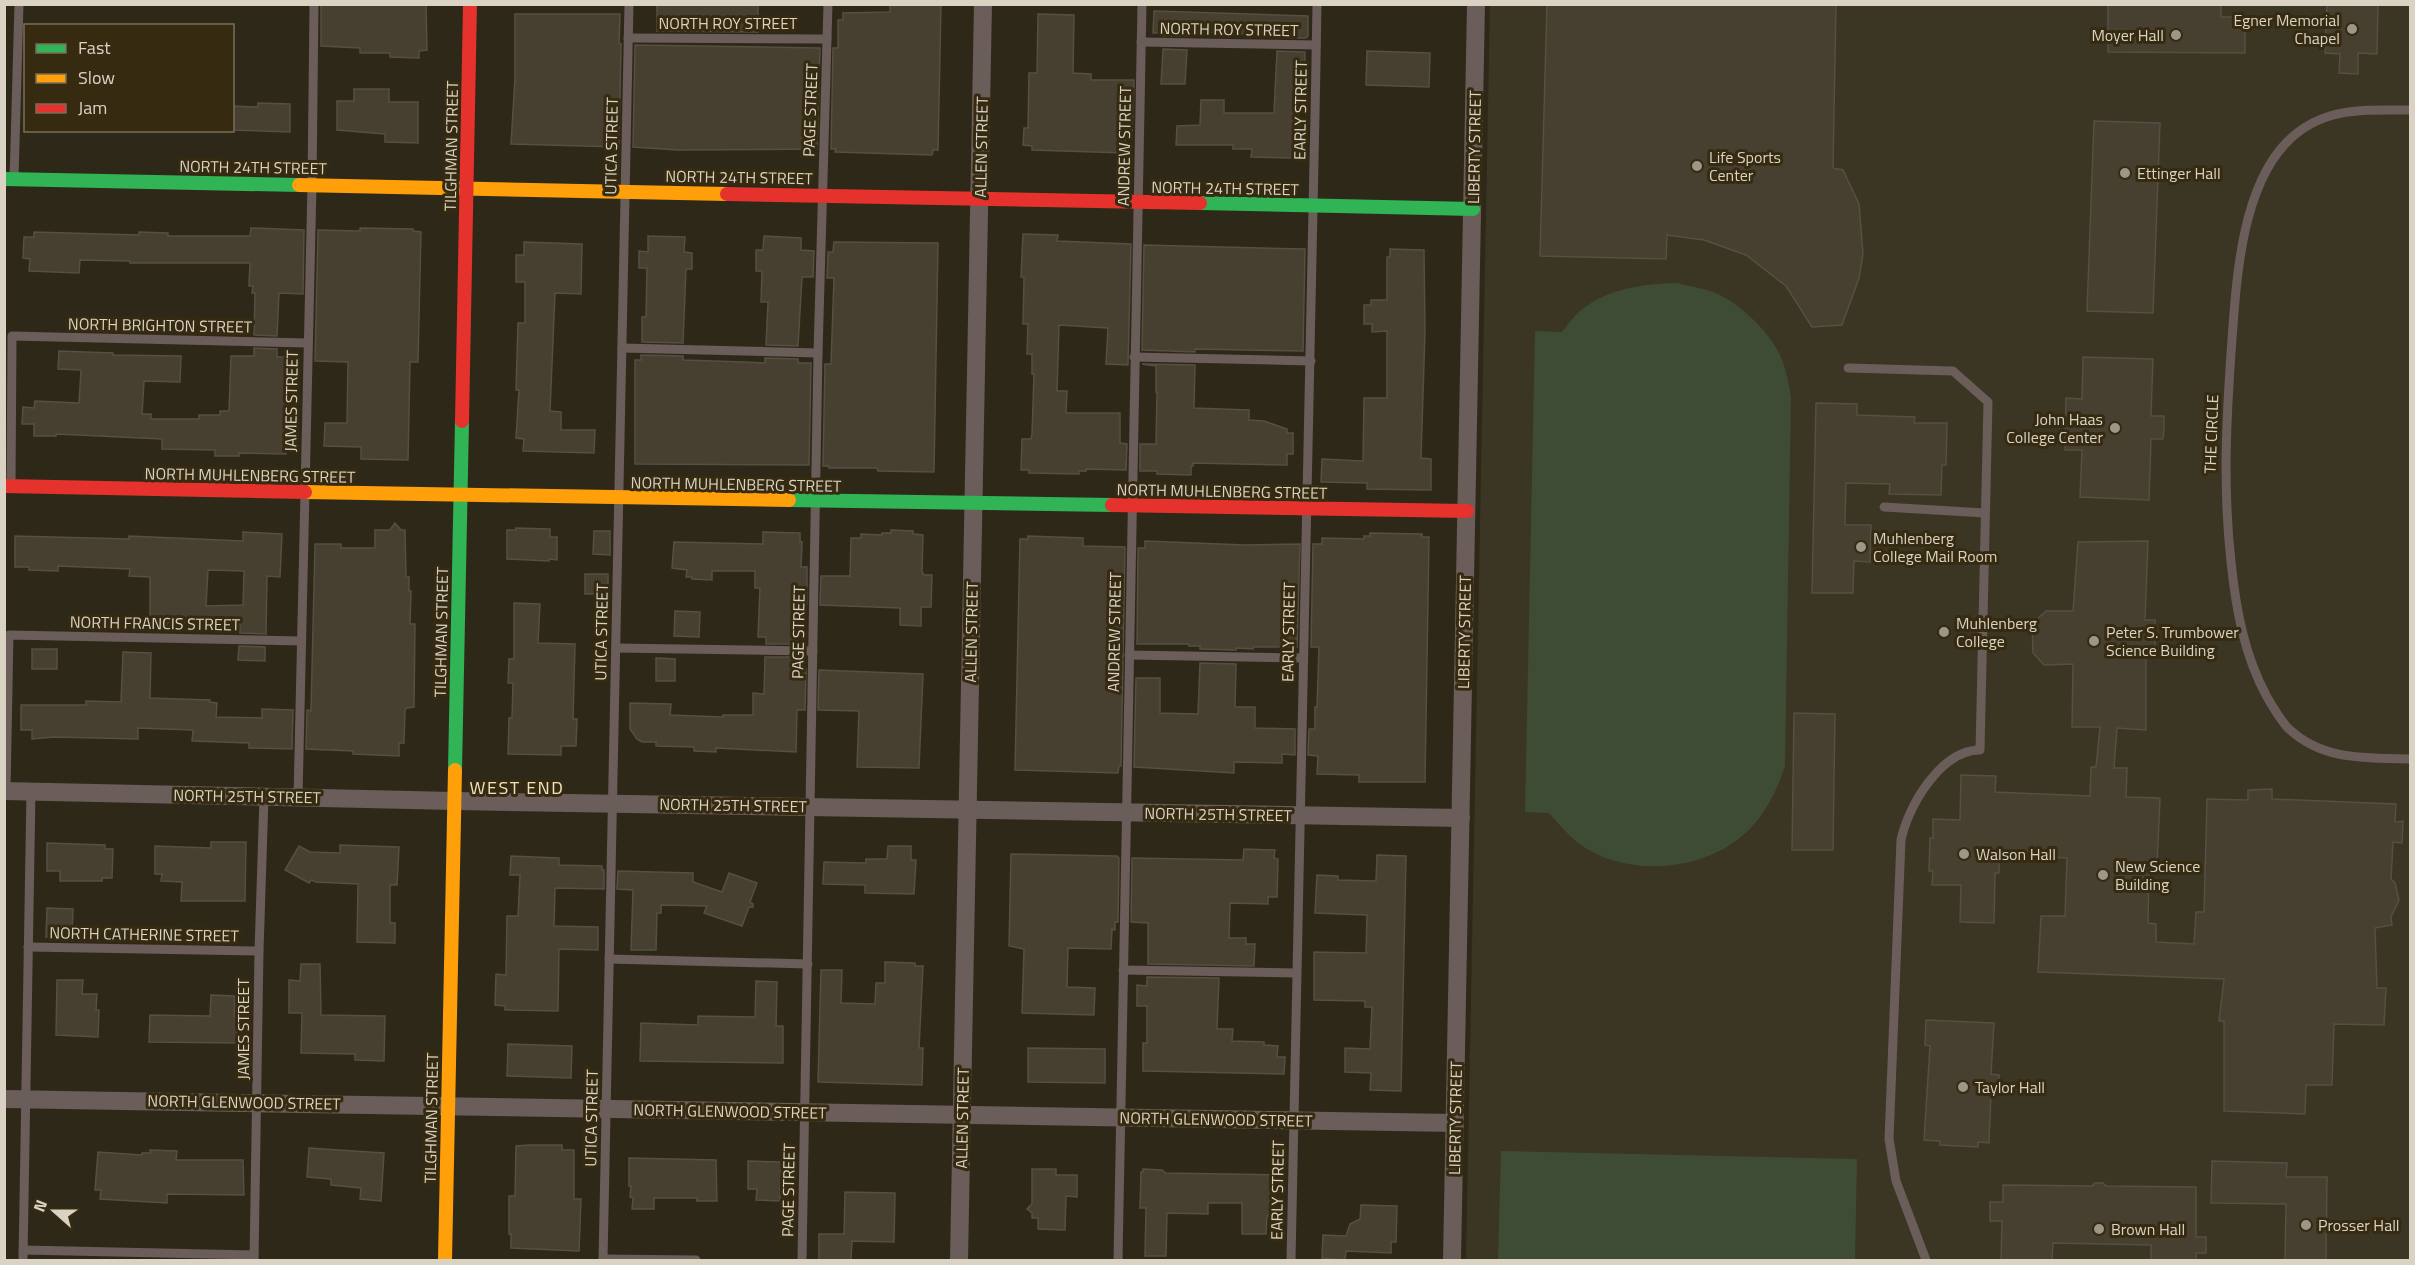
<svg xmlns="http://www.w3.org/2000/svg" width="2415" height="1265" font-family="'Titillium Web',sans-serif">
<style>
.education{fill:#3b3524}
.pitch{fill:#3e4c35}
.building{fill:#474031;stroke:#554f44;stroke-width:1.5;fill-rule:evenodd}
.lines{fill:none;stroke-linecap:round;stroke-linejoin:round}
.lane{stroke:#6a5d5a;stroke-width:9}
.street{stroke:#6a5d5a;stroke-width:18}
.fast{stroke:#30b455;stroke-width:14}
.slow{stroke:#ff9f0a;stroke-width:14}
.jam{stroke:#e5322d;stroke-width:14}
.poi-dot{fill:#9e9788;stroke:#362b11;stroke-width:2}
.labels{text-anchor:middle;dominant-baseline:central;stroke-width:6;stroke-linejoin:round;paint-order:stroke}
.poi-label{font-size:16px;fill:#dad3c4;stroke:#362b11;text-anchor:start}
.street-label{font-size:16px;fill:#dad3c4;stroke:#362b11}
.neighbourhood-label{font-size:18px;letter-spacing:1.5px;fill:#f0e1c2;stroke:#362b11}
</style>
<rect width="100%" height="100%" fill="#2e2819"/>
<!-- education -->
<path class="education" d="M1490 5H2410V1260H1466Z"/>
<!-- pitch -->
<g class="pitch">
<path d="M1678 283C1692 287 1709 289 1722 296 1744 308 1770 333 1780 355 1786 367 1788 383 1791 396L1785 766C1777 791 1763 819 1742 836 1699 873 1623 877 1578 843 1567 834 1558 823 1549 813L1525 812 1535 331 1562 332C1567 326 1573 317 1580 311 1608 288 1643 284 1678 283Z"/>
<path d="M1501 1151 1857 1159 1855 1260H1498Z"/>
</g>
<!-- building -->
<g class="building">
<path d="M321 4H426L427 50 419 51V58L390 57V53H360V48L321 46Z"/>
<path d="M657 4H758V32L657 31Z"/>
<path d="M890 4H941L938 150H933L932 155 835 152 836 149H831L833 48H838V20H843V13L890 12Z"/>
<path d="M1547 4H1836L1833 168 1843 170 1859 204 1863 254 1859 278 1842 325 1812 327 1786 286 1746 255 1704 240 1667 235 1666 259 1540 256Z"/>
<path d="M2108 4H2221V17H2245V53L2108 52Z"/>
<path d="M2327 4H2378L2377 54 2358 53V74L2339 73 2340 54 2325 53Z"/>
<path d="M1154 11 1308 16V36L1306 38H1277V35L1188 32 1187 36H1163L1164 33H1153Z"/>
<path d="M515 14H620L619 43 621 44 619 147 511 144 515 78Z"/>
<path d="M1038 14 1074 15 1073 73 1091 74V80H1134L1132 137H1125V153L1032 150V146L1023 145 1024 128H1028L1029 73H1037Z"/>
<path d="M635 45 820 48 817 149 678 150 633 147Z"/>
<path d="M1163 49 1187 50 1185 84H1161Z"/>
<path d="M1277 51 1305 52 1304 87H1299L1297 124H1304L1303 150H1293V158L1251 157 1252 149H1233V145H1176L1177 126 1200 125 1201 100H1224V113H1274Z"/>
<path d="M1367 51 1430 53 1429 87 1366 85Z"/>
<path d="M354 89H389V102H418V143L385 142V134L337 130V101H354Z"/>
<path d="M258 103 290 104V132L232 130V106L258 107Z"/>
<path d="M2094 121 2160 123 2153 313 2087 311Z"/>
<path d="M251 228 304 230 303 294 279 293 277 336 254 335 255 293H252L253 286H249L250 263H130V261L80 260 79 273 29 271 30 259 23 258 24 237H34V232L139 235V232L168 233V236H250Z"/>
<path d="M360 228 413 229V231L421 232 418 362H410L408 460 361 459V447L324 446 325 423H347L348 362 315 361 318 230 360 231Z"/>
<path d="M1023 234 1058 235 1057 241 1131 244 1128 365 1106 364 1108 328 1059 325 1057 391H1067L1066 413H1120V443L1127 444 1126 470 1086 469V471H1079V474L1029 473V470H1021L1022 439H1031L1032 434 1034 374H1032V354H1027L1028 324H1023L1024 278 1021 277Z"/>
<path d="M648 236 685 237 684 252 692 253V269H686L683 343 642 342V317H646L647 268H639V251L648 252Z"/>
<path d="M764 236 801 238V250L814 251 813 277H802L798 346 766 345 768 302H761L762 271H756V250H763Z"/>
<path d="M524 242 582 244 581 294 555 293 550 411 561 412V430H595L594 453 523 451 524 439 516 438 519 390H516L518 323H525V282H516V255H524Z"/>
<path d="M834 242 938 243 934 472 878 471 877 468H829V466H823L825 364H831L834 278H827L828 252H833Z"/>
<path d="M1144 245 1305 249 1303 351 1195 349V352L1142 350Z"/>
<path d="M1390 249 1424 250 1425 331 1421 458 1431 459V490L1367 489V483L1321 482 1322 459 1363 461 1364 398H1387V331L1372 332V324H1364V305H1371V300H1387V257H1390Z"/>
<path d="M254 348 277 349V357H289L286 454 239 453V456H215V450L162 449V439L56 434V436H34V424H22L23 407 34 408 35 401 79 403 81 370 58 369 59 351 113 353V355L181 356 180 382 144 381 142 414H151V419H199V415H220V411H229L231 356H254Z"/>
<path d="M641 355 683 356V360L744 362 765 363V358L798 359V363H811L809 465 635 464V360H641Z"/>
<path d="M2083 357 2153 359 2151 416H2164V428L2163 439H2151L2149 500 2080 497 2082 450H2065L2066 398 2082 399Z"/>
<path d="M1142 364 1195 365 1194 408 1249 410V420L1264 421 1287 429V433H1293V454H1287V465L1193 463V466H1191V475L1157 474V471H1140V444H1156L1157 392H1156V366Z"/>
<path d="M1816 403 1857 404V415L1915 417 1914 423H1947L1946 465H1942L1941 495 1889 494 1890 484 1846 483 1845 525H1871L1870 562 1854 561 1853 593H1812Z"/>
<path d="M395 523 401 530H405L406 577H409V591H411L410 624H415L414 707 407 708 405 710 404 743H399V756L353 754V751L306 749 307 710 311 711 315 544H341V548H375V530H390Z"/>
<path d="M516 528 550 529V537H557V560L549 559V561L507 559V530H516Z"/>
<path d="M891 530 913 531V534L923 535 922 572 924 575H932L931 607H921V626L900 625V608L820 605 821 576H850L851 538H861V534L882 535V533H891Z"/>
<path d="M594 531H610V555L593 554Z"/>
<path d="M243 532 282 534 280 577 267 576 266 634 240 633V625L168 622 167 625 150 624V577L129 576 130 569 58 566V571L29 570V567H15V536L129 539V536L152 537 243 541ZM208 570 244 571 243 605 206 606Z"/>
<path d="M763 532 800 533V542H802L801 567H807V604H800V607H798L797 644H766V637H758L760 588H755V571H712V580L692 579V577H686L687 570 672 568 674 542 763 544Z"/>
<path d="M1370 533 1422 534V537H1429L1425 782H1359V775L1317 774 1318 756 1308 755 1309 729H1315V707H1317L1319 647H1311L1313 544H1322V538L1364 539V536H1370Z"/>
<path d="M1028 536 1083 538V546L1125 547 1121 766H1119L1118 773 1015 770 1020 539H1028Z"/>
<path d="M1145 541 1245 545 1300 544 1297 647H1253V649L1236 648V650L1200 649V646H1189V644H1137L1138 548H1145Z"/>
<path d="M2148 541 2145 620H2155V647H2146V730L2117 728 2114 768H2127L2126 797 2160 798 2157 865H2149L2148 923 2156 924V942L2194 944 2196 912H2204L2207 799 2248 800V790L2272 789V799L2396 804 2395 822 2403 821 2402 843 2393 842 2391 879 2395 883 2399 900 2391 917 2392 925 2375 928 2377 988H2386L2384 1025 2334 1024 2332 1085H2306L2305 1114 2224 1111V1021H2219L2224 979 2038 972 2041 916H2065L2067 858 1999 855V873H1995L1994 923 1960 922 1961 885H1932L1933 871H1929L1930 838H1933V819L1960 820 1961 775 1996 776 1995 792 2090 796 2091 767H2096L2100 727H2072L2073 664 2044 665 2033 653 2032 624 2046 611H2073L2078 542Z"/>
<rect x="585" y="574" width="23" height="20"/>
<path d="M514 603 540 604 538 643 575 644 573 719H577L576 746H561V755L508 754 509 718H512L513 683H508L509 659H514Z"/>
<path d="M675 611 700 612 699 637 674 636Z"/>
<path d="M239 646 265 647V661L238 660Z"/>
<rect x="32" y="649" width="25" height="20"/>
<path d="M123 652 151 653 150 698 210 700 209 702 217 703 216 717 262 718V709L293 710 292 749 249 748V743L192 741 193 730 138 728V739L54 737 32 739V730H21V705H86V701L121 702Z"/>
<path d="M765 657H797V661H803V669H806L805 710H797L796 752 716 748V752L694 751V747L656 746V742H642L637 739 630 729V703L671 704 670 715 723 717V715H753V693L764 694Z"/>
<path d="M656 658 675 659V681H656Z"/>
<path d="M1200 663 1236 664 1235 707H1255V728L1295 729V755L1282 754V763L1234 762V773L1134 767 1136 678H1160V713L1198 714Z"/>
<path d="M819 670 923 674 919 768 857 767 859 711 818 710Z"/>
<path d="M1794 713 1835 714 1833 850H1792Z"/>
<path d="M211 842H246L245 901H181L182 882 161 881 162 874H155V846L211 848Z"/>
<path d="M47 843 105 845V849H113L112 878H102V881H60V871H47Z"/>
<path d="M340 845 399 847 397 885H390V923H395V943L357 942 358 884 316 882 311 880 309 883 285 870 299 846 310 852 340 853Z"/>
<path d="M888 846H911V860H916L914 894 865 893V885L823 884 824 862 866 863V859H887Z"/>
<path d="M1244 849 1275 850 1274 858 1278 859 1277 897H1268V904L1230 903 1229 938H1246V944H1255L1254 966 1148 964V923L1131 922 1132 858 1243 860Z"/>
<path d="M1011 854 1117 856 1119 858 1118 922H1115V930L1112 929 1111 949 1068 948 1067 987 1095 988 1094 1015 1022 1013 1024 949 1009 946Z"/>
<path d="M1377 855 1406 856 1401 1091 1370 1090 1371 1073 1345 1072V1048L1370 1049 1372 1007H1365V1001L1314 1000V952L1366 953 1367 915 1315 913 1317 875 1338 876V880L1376 881Z"/>
<path d="M511 856 559 858V865L602 866V870H604V889L555 888 554 926 598 927V950L559 949 558 1011 505 1010V1006L495 1005 496 974 506 975 507 916H518L520 875H510Z"/>
<path d="M618 871 693 873V882L722 892 729 873 757 883 750 902 753 904V907H749L742 926 704 913 707 906 661 905V913H657L656 950H631L633 890 617 889Z"/>
<path d="M47 908 73 909 72 937H46Z"/>
<path d="M885 962 915 963V966H923L919 1048H923L922 1085 818 1082 821 970H842L841 1003 875 1004 876 983H885Z"/>
<path d="M301 964H320L321 1015 385 1016 384 1061 355 1060V1054L301 1053 302 1013H289V980L300 981Z"/>
<path d="M1147 977 1219 978 1217 1029H1233L1232 1041 1264 1042V1045L1278 1046 1277 1057H1285L1284 1074 1143 1071V1043H1147V1006H1137V985L1147 986Z"/>
<path d="M57 980H83L82 994H97L96 1010H99L98 1037 56 1035Z"/>
<path d="M756 981 777 982 776 1026H783V1063L640 1061 641 1023 698 1025V1016L755 1017Z"/>
<path d="M211 995 235 996 234 1017H239V1043L149 1042 150 1015 210 1016Z"/>
<path d="M1926 1020 1994 1023 1991 1074 1999 1075V1092H1991L1989 1143 1978 1142V1147L1940 1145V1141L1924 1140 1930 1046 1925 1045Z"/>
<path d="M508 1044 572 1046 571 1078 507 1076Z"/>
<path d="M1028 1048 1105 1049V1083L1028 1082Z"/>
<path d="M529 1145H562V1150H574V1199H581L579 1251 511 1248V1234H509V1196H515L516 1146Z"/>
<path d="M309 1148 384 1153 381 1201 360 1199 361 1188 331 1185V1179L307 1177Z"/>
<path d="M150 1150 177 1151 176 1160H243L244 1195 167 1194V1203L100 1199 101 1190H95L98 1152 142 1155V1153H150Z"/>
<path d="M629 1158 716 1160 717 1201H697V1198H654V1209H632L633 1198 630 1197 631 1186H629Z"/>
<path d="M748 1161 781 1162 780 1201 756 1200 757 1189H748Z"/>
<path d="M2212 1161 2287 1163 2286 1177H2327L2326 1260H2285L2286 1204 2211 1203Z"/>
<path d="M1032 1169H1056V1175H1077V1197L1066 1196 1065 1230 1038 1229V1218H1032V1213L1027 1209 1032 1204Z"/>
<path d="M1143 1169 1162 1170 1166 1173 1282 1175V1191H1274V1216H1267L1266 1234H1242V1203H1208V1214L1167 1213 1166 1256H1145L1146 1208H1140L1141 1172H1143Z"/>
<path d="M2095 1183H2103L2106 1186 2196 1187V1237H2206V1253H2196V1260H2151V1245L2053 1243 2052 1260H2001L2002 1221H1990V1202H2003V1185L2092 1186Z"/>
<path d="M845 1192 895 1193 894 1242 852 1241 851 1260H819V1234H844Z"/>
<path d="M1361 1205 1397 1206 1396 1242H1391V1253L1346 1251 1345 1260 1322 1258 1323 1235 1346 1236 1350 1224 1360 1219Z"/>
</g>
<g class="lines">
<!-- lane -->
<g class="lane">
<path d="M628 38 827 39"/>
<path d="M1141 42 1316 45"/>
<path d="M2410 110C2365 110 2322 106 2287 142 2239 191 2236 288 2231 353 2226 427 2223 488 2231 562 2236 609 2244 655 2267 697 2273 707 2279 718 2287 727 2321 761 2366 758 2410 759"/>
<path d="M14 179 19 4"/>
<path d="M622 348 818 353"/>
<path d="M1134 357 1311 361"/>
<path d="M1848 368 1953 371 1988 402 1980 750C1941 750 1908 806 1901 840L1889 1139 1896 1181 1926 1260"/>
<path d="M11 486 12 336 307 343"/>
<path d="M1884 507 1985 513"/>
<path d="M616 648 813 651"/>
<path d="M1129 655 1302 658"/>
<path d="M6 791 9 635 301 641"/>
<path d="M298 797 312 185 314 4"/>
<path d="M28 947 259 951"/>
<path d="M609 959 808 964"/>
<path d="M1123 970 1296 973"/>
<path d="M23 1250 254 1255"/>
<path d="M603 1259 696 1260"/>
<path d="M23 1260 31 791"/>
<path d="M254 1260 259 951 264 797"/>
<path d="M603 1260 629 4"/>
<path d="M802 1260 818 353 828 4"/>
<path d="M1118 1260 1142 4"/>
<path d="M1291 1260C1299 842 1310 423 1317 4"/>
</g>
<!-- street -->
<g class="street">
<path d="M4 791 455 801 1461 818"/>
<path d="M4 1099 1455 1123"/>
<path d="M959 1260 983 4"/>
<path d="M1452 1260 1476 4"/>
</g>
<!-- fast -->
<g class="fast">
<path d="M4 179 299 185"/>
<path d="M1200 203 1473 209"/>
<path d="M789 500 1112 505"/>
<path d="M455 770 462 421"/>
</g>
<!-- slow -->
<g class="slow">
<path d="M299 185 727 194"/>
<path d="M305 492 789 500"/>
<path d="M445 1260 455 770"/>
</g>
<!-- jam -->
<g class="jam">
<path d="M727 194 1200 203"/>
<path d="M462 421 470 4"/>
<path d="M4 486 305 492"/>
<path d="M1112 505 1467 511"/>
</g>
</g>
<!-- markers -->
<g class="poi-dot">
<circle cx="2352" cy="29" r="6"/>
<circle cx="2176" cy="35" r="6"/>
<circle cx="1697" cy="166" r="6"/>
<circle cx="2125" cy="173" r="6"/>
<circle cx="2115" cy="428" r="6"/>
<circle cx="1861" cy="547" r="6"/>
<circle cx="1944" cy="632" r="6"/>
<circle cx="2094" cy="641" r="6"/>
<circle cx="1964" cy="854" r="6"/>
<circle cx="2103" cy="875" r="6"/>
<circle cx="1963" cy="1087" r="6"/>
<circle cx="2306" cy="1225" r="6"/>
<circle cx="2099" cy="1229" r="6"/>
</g>
<g class="labels">
<!-- poi labels -->
<g class="poi-label">
<text x="2340" y="20" text-anchor="end">Egner Memorial<tspan x="2340" dy="18">Chapel</tspan></text>
<text x="2164" y="35" text-anchor="end">Moyer Hall</text>
<text x="1709" y="157">Life Sports<tspan x="1709" dy="18">Center</tspan></text>
<text x="2137" y="173">Ettinger Hall</text>
<text x="2103" y="419" text-anchor="end">John Haas<tspan x="2103" dy="18">College Center</tspan></text>
<text x="1873" y="538">Muhlenberg<tspan x="1873" dy="18">College Mail Room</tspan></text>
<text x="1956" y="623">Muhlenberg<tspan x="1956" dy="18">College</tspan></text>
<text x="2106" y="632">Peter S. Trumbower<tspan x="2106" dy="18">Science Building</tspan></text>
<text x="1976" y="854">Walson Hall</text>
<text x="2115" y="866">New Science<tspan x="2115" dy="18">Building</tspan></text>
<text x="1975" y="1087">Taylor Hall</text>
<text x="2318" y="1225">Prosser Hall</text>
<text x="2111" y="1229">Brown Hall</text>
</g>
<!-- street labels -->
<g class="street-label">
<text x="728" y="23">NORTH ROY STREET</text>
<text transform="translate(1229 29) rotate(1)">NORTH ROY STREET</text>
<text transform="translate(810 110) rotate(-88)">PAGE STREET</text>
<text transform="translate(1300 110) rotate(-89)">EARLY STREET</text>
<text transform="translate(451 146) rotate(-89)">TILGHMAN STREET</text>
<text transform="translate(611 146) rotate(-89)">UTICA STREET</text>
<text transform="translate(1124 146) rotate(-89)">ANDREW STREET</text>
<text transform="translate(981 147) rotate(-89)">ALLEN STREET</text>
<text transform="translate(1474 147) rotate(-89)">LIBERTY STREET</text>
<text transform="translate(253 167) rotate(1)">NORTH 24TH STREET</text>
<text transform="translate(739 177) rotate(1)">NORTH 24TH STREET</text>
<text transform="translate(1225 188) rotate(1)">NORTH 24TH STREET</text>
<text transform="translate(160 325) rotate(1)">NORTH BRIGHTON STREET</text>
<text transform="translate(291 401) rotate(-89)">JAMES STREET</text>
<text transform="translate(2211 434) rotate(-88)">THE CIRCLE</text>
<text transform="translate(250 475) rotate(1)">NORTH MUHLENBERG STREET</text>
<text transform="translate(736 484) rotate(1)">NORTH MUHLENBERG STREET</text>
<text transform="translate(1222 491) rotate(1)">NORTH MUHLENBERG STREET</text>
<text transform="translate(155 623) rotate(1)">NORTH FRANCIS STREET</text>
<text transform="translate(441 632) rotate(-89)">TILGHMAN STREET</text>
<text transform="translate(601 632) rotate(-89)">UTICA STREET</text>
<text transform="translate(798 632) rotate(-89)">PAGE STREET</text>
<text transform="translate(971 632) rotate(-89)">ALLEN STREET</text>
<text transform="translate(1114 632) rotate(-89)">ANDREW STREET</text>
<text transform="translate(1288 632) rotate(-89)">EARLY STREET</text>
<text transform="translate(1464 632) rotate(-89)">LIBERTY STREET</text>
<text transform="translate(247 796) rotate(1)">NORTH 25TH STREET</text>
<text transform="translate(733 805) rotate(1)">NORTH 25TH STREET</text>
<text transform="translate(1218 814) rotate(1)">NORTH 25TH STREET</text>
<text transform="translate(144 934) rotate(1)">NORTH CATHERINE STREET</text>
<text transform="translate(243 1029) rotate(-90)">JAMES STREET</text>
<text transform="translate(244 1102) rotate(1)">NORTH GLENWOOD STREET</text>
<text transform="translate(730 1111) rotate(1)">NORTH GLENWOOD STREET</text>
<text transform="translate(431 1118) rotate(-89)">TILGHMAN STREET</text>
<text transform="translate(591 1118) rotate(-89)">UTICA STREET</text>
<text transform="translate(962 1118) rotate(-89)">ALLEN STREET</text>
<text transform="translate(1455 1118) rotate(-89)">LIBERTY STREET</text>
<text transform="translate(1216 1119) rotate(1)">NORTH GLENWOOD STREET</text>
<text transform="translate(788 1190) rotate(-89)">PAGE STREET</text>
<text transform="translate(1277 1190) rotate(-89)">EARLY STREET</text>
</g>
<!-- neighbourhood labels -->
<g class="neighbourhood-label">
<text x="517" y="787">WEST END</text>
</g>
</g>
<!-- border -->
<rect width="2415" height="1265" fill="none" stroke="#dad3c4" stroke-width="12"/>
<!-- legend -->
<rect x="24" y="24" width="210" height="108" fill="#362b11" stroke="#786e59" stroke-width="1.5"/>
<rect x="36" y="44" width="30" height="9" fill="#30b455" stroke="#786e59" stroke-width="1.5"/>
<text x="78" y="54" font-size="18" fill="#dad3c4">Fast</text>
<rect x="36" y="74" width="30" height="9" fill="#ff9f0a" stroke="#786e59" stroke-width="1.5"/>
<text x="78" y="84" font-size="18" fill="#dad3c4">Slow</text>
<rect x="36" y="104" width="30" height="9" fill="#e5322d" stroke="#786e59" stroke-width="1.5"/>
<text x="78" y="114" font-size="18" fill="#dad3c4">Jam</text>
<!-- north arrow -->
<g transform="translate(54 1211) rotate(291)" stroke="#362b11" stroke-width="4.5" paint-order="stroke">
<path d="M0-4.5L10 22L0 15L-10 22Z" fill="#dad3c4"/>
<text y="-9" font-size="16" font-weight="bold" text-anchor="middle" fill="#dad3c4">N</text>
</g>
</svg>
